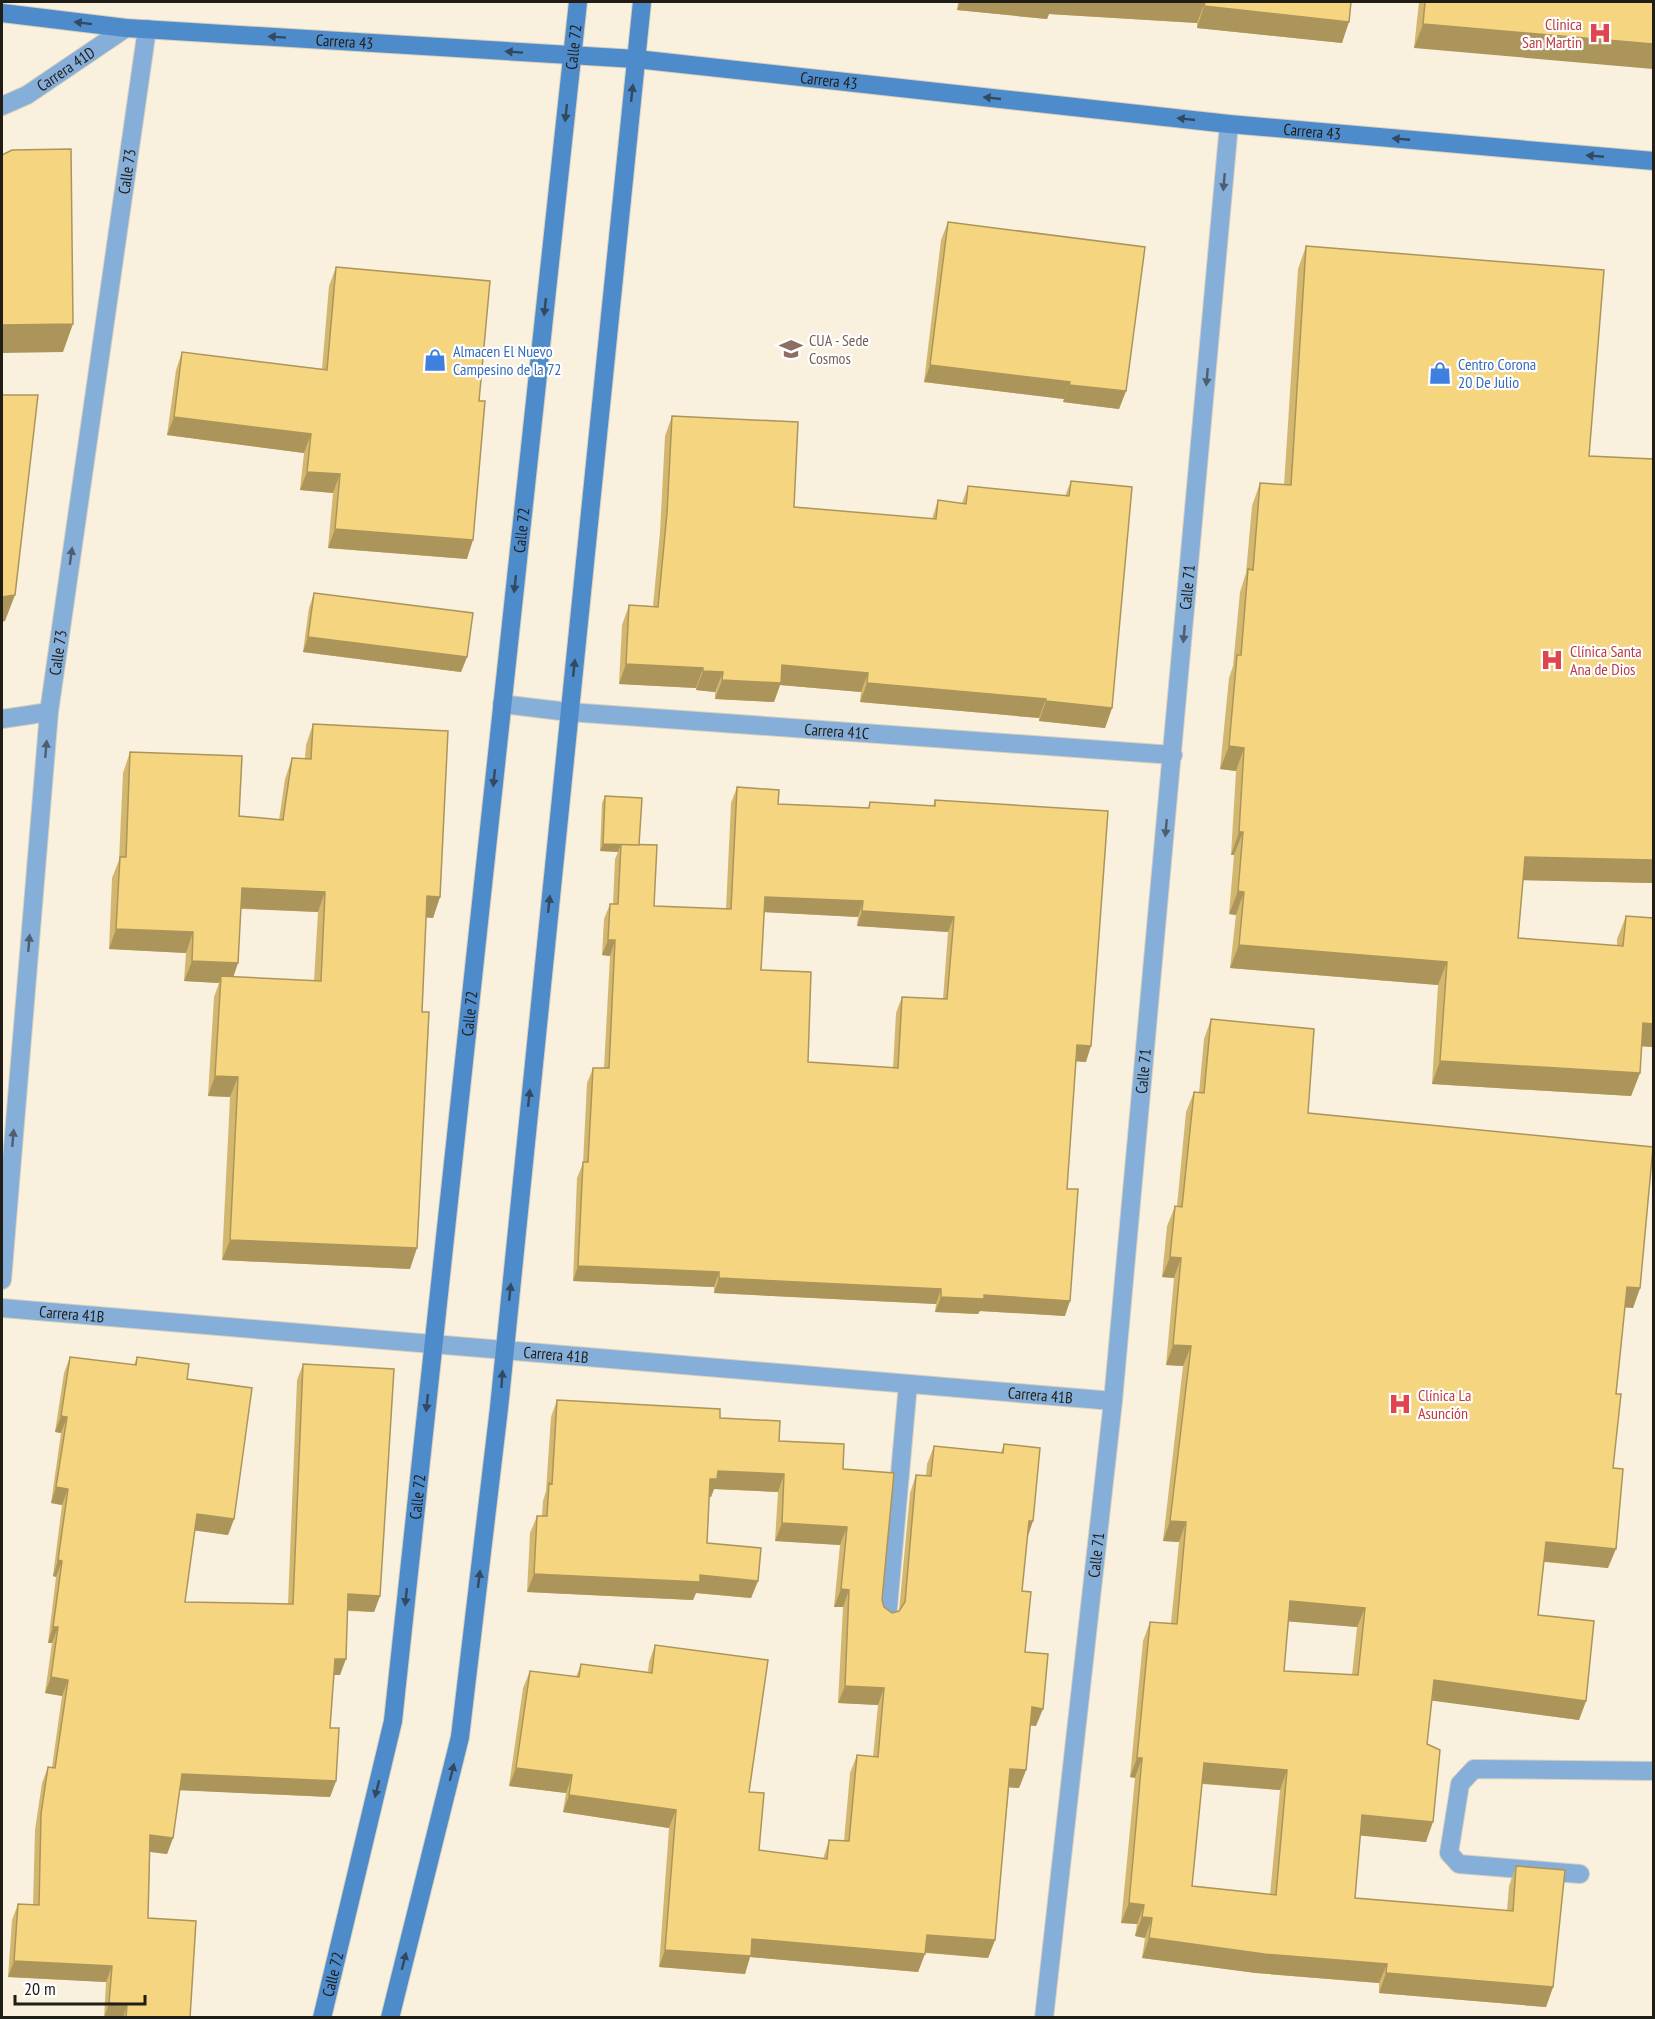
<svg xmlns="http://www.w3.org/2000/svg" width="1655" height="2019" font-family="'PT Sans Narrow',sans-serif">
<style>
.lines{fill:none;stroke-linecap:round;stroke-linejoin:round}
.lane-casing{stroke:#d6cfbe;stroke-width:20}
.street-casing{stroke:#d6cfbe;stroke-width:20}
.secondary-casing{stroke:#d6cfbe;stroke-width:20}
.lane{stroke:#85aed9;stroke-width:18}
.street{stroke:#85aed9;stroke-width:18}
.secondary{stroke:#4d8bca;stroke-width:18}
.wall{fill:#d4b76f;fill-rule:evenodd}
.shaded-wall{fill:#ac955a}
.building{fill:#f6d581;stroke:#ac955a;stroke-width:1.5;fill-rule:evenodd}
.oneway{fill:#32495f}
.oneway2{fill:#4d5e6e}
.labels{text-anchor:middle;dominant-baseline:central;stroke-width:4.5;stroke-linejoin:round;paint-order:stroke}
.health-label{font-size:16px;fill:#be3a42;stroke:#fff;text-anchor:start}
.street-label{font-size:16px;fill:#201d17;stroke:#fff}
.education-label{font-size:16px;fill:#785e54;stroke:#fff;text-anchor:start}
.shop-label{font-size:16px;fill:#366cbe;stroke:#fff;text-anchor:start}
</style>
<rect width="100%" height="100%" fill="#f9f1de"/>
<g class="lines">
<!-- lane casing -->
<g class="lane-casing">
<g id="lane">
<path d="M887 1619 908 1384"/>
<path d="M1580 1874 1459 1864 1449 1853 1460 1784 1474 1769 1654 1771"/>
</g>
</g>
<!-- street casing -->
<g class="street-casing">
<g id="street">
<path id="s1" d="M2 106 27 95 126 28"/>
<path id="s2" d="M502 704 569 712 1173 755"/>
<path d="M2 719 49 712"/>
<path id="s3" d="M2 1280 49 712 147 29"/>
<path id="s4" d="M2 1308 1113 1401"/>
<path id="s5" d="M1044 2018 1113 1401 1229 124"/>
</g>
</g>
<!-- secondary casing -->
<g class="secondary-casing">
<g id="secondary">
<path id="s6" d="M2 13 126 28 636 59 1229 124 1654 161"/>
<path id="s7" d="M322 2018 393 1721 578 2"/>
<path d="M390 2018 460 1737 499 1408 642 2"/>
</g>
</g>
<!-- lane -->
<use href="#lane" class="lane"/>
<!-- street -->
<use href="#street" class="street"/>
<!-- secondary -->
<use href="#secondary" class="secondary"/>
</g>
<!-- wall -->
<g class="wall">
<path d="M958 2H1351L1342 43 1197 28V23L1049 14 1047 19 957 10Z"/>
<path d="M1419 2H1653L1414 48Z"/>
<path d="M948 222 1126 391 1119 409 1063 402 1064 399 924 382 941 240Z"/>
<path d="M1306 246 1589 456 1653 459V883L1523 880 1518 938 1617 946V939L1626 916 1653 918V1047L1641 1046 1640 1073 1631 1096 1432 1084 1438 985 1230 968 1236 915 1229 914 1234 855H1231L1236 771 1220 769 1229 678 1233 666 1240 592 1246 573 1252 506 1260 483 1284 485 1298 269Z"/>
<path d="M336 267 467 559 328 548 333 493 300 490 304 453 167 435 176 370 182 352 322 369 329 286Z"/>
<path d="M672 416 794 507 932 519 938 500 962 503 968 486 1065 496 1071 481 1112 708 1105 728 1039 721V718L860 702 861 692 780 685 774 702 715 699V692L696 690V688L619 684 622 625 629 605 653 606 660 532 665 436Z"/>
<path d="M314 593 467 657 461 672 303 652 309 608Z"/>
<path d="M313 724 440 897 433 918 426 917 410 1269 222 1260 230 1097 208 1096 214 997 219 983 184 981 186 953 109 949 112 878 119 860 123 773 130 752 239 816 279 820 285 779 292 758H305L306 745ZM241 909 318 912 314 981 233 977Z"/>
<path d="M737 787 778 804 868 808 870 802 933 806 935 800 1086 1062 1076 1061 1067 1189 1065 1316 980 1311 978 1314 935 1312 936 1304 714 1293V1287L573 1281 577 1178 583 1163 587 1083 593 1068H604L610 956 602 955 604 919 610 904H613L615 859 618 852 600 851 602 803 605 796 639 845 654 906 726 909 731 803ZM764 912 858 917 857 926 948 932 943 999 902 997 896 1013 893 1068 808 1062 761 970Z"/>
<path d="M1211 1019 1308 1113 1640 1288 1633 1308 1625 1307 1616 1394 1613 1468 1608 1568 1544 1562 1538 1615 1586 1701 1579 1720 1432 1700 1427 1744 1426 1842 1360 1835 1355 1898 1507 1911 1509 1886 1516 1866 1553 1987 1546 2007 1379 1993V1983L1256 1973 1142 1958 1145 1938 1135 1936 1137 1924 1121 1923 1135 1778 1130 1777 1143 1641 1150 1622 1171 1623 1179 1542 1163 1541 1183 1366 1166 1365 1174 1278 1162 1277 1167 1226 1175 1206H1177L1186 1112 1194 1092 1199 1093 1204 1039ZM1288 1621 1357 1627 1352 1675 1284 1671ZM1202 1784 1280 1790 1270 1895 1192 1886Z"/>
<path d="M70 1357 134 1365 137 1357 187 1379 234 1519 228 1535 195 1530 185 1602 288 1604 297 1380 303 1364 380 1596 374 1612 348 1611 340 1675H334L330 1728 336 1781 330 1797 179 1790 173 1838 167 1854 150 1852 148 1918 190 2018H104L106 1982 8 1977 12 1920 18 1904 33 1905 35 1830 42 1783 48 1767H52L62 1696 45 1693 52 1643H48L56 1577 53 1576 62 1505 51 1503 61 1433 55 1432 64 1373Z"/>
<path d="M557 1400 720 1418 779 1441 843 1469 884 1607 892 1613 899 1611 910 1493 916 1475 926 1476 927 1464 934 1446 1001 1452 1004 1444 1027 1537 1022 1591 1025 1652 1036 1726 1030 1725 1026 1770 1019 1788 1009 1787 995 1940 988 1958 925 1953 918 1972 750 1957 745 1974 659 1967 669 1828 563 1812 566 1793 509 1786 523 1688 530 1671 576 1677 581 1664 648 1672 649 1662 655 1645 749 1792 759 1850 823 1859 829 1840 844 1841 850 1773 857 1755 873 1757 878 1705 838 1703 843 1607H834L840 1545 775 1541 778 1492 714 1489 711 1497H709L707 1543 758 1581 751 1598 696 1593 693 1600 527 1592 530 1533 537 1516H542L543 1501 546 1491 551 1417Z"/>
</g>
<!-- shaded-wall -->
<g class="shaded-wall">
<path d="M960 2H1205L1197 23 1049 14 1047 19 957 10Z"/>
<path d="M1204 6 1349 22 1342 43 1197 28Z"/>
<path d="M1423 24 1653 44V69L1414 48Z"/>
<path d="M73 324 63 352 2 353V325Z"/>
<path d="M930 365 1070 382 1064 399 924 382Z"/>
<path d="M1069 385 1126 391 1119 409 1063 402Z"/>
<path d="M174 417 311 434 304 453 167 435Z"/>
<path d="M307 472 340 474 333 493 300 490Z"/>
<path d="M335 529 473 540 467 559 328 548Z"/>
<path d="M15 595 5 621 2 622V597Z"/>
<path d="M308 637 467 657 461 672 303 652Z"/>
<path d="M626 664 703 668 696 688 619 684Z"/>
<path d="M782 665 868 673 861 692 780 685 774 702 715 699 722 680Z"/>
<path d="M703 671 723 672 715 692 696 690Z"/>
<path d="M867 683 1046 699 1039 718 860 702Z"/>
<path d="M1046 701 1112 708 1105 728 1039 721Z"/>
<path d="M1229 746 1244 748 1236 771 1220 769Z"/>
<path d="M1239 832H1243L1234 855H1231Z"/>
<path d="M603 844H621L618 852 600 851Z"/>
<path d="M1525 857 1653 860V883L1516 880Z"/>
<path d="M242 888 325 892 318 912 235 908Z"/>
<path d="M1238 891 1244 892 1236 915 1229 914Z"/>
<path d="M427 896 440 897 433 918 420 917Z"/>
<path d="M765 897 863 901 858 917 760 912Z"/>
<path d="M862 911 954 917 948 932 857 926Z"/>
<path d="M116 929 193 932 186 953 109 949Z"/>
<path d="M608 940H615L610 956 602 955Z"/>
<path d="M1239 945 1447 962 1438 985 1230 968Z"/>
<path d="M192 961 238 963 231 984 221 976 219 983 184 981Z"/>
<path d="M1643 1023 1653 1024V1047L1635 1046Z"/>
<path d="M1077 1045 1091 1046 1086 1062 1071 1061Z"/>
<path d="M1440 1061 1640 1073 1631 1096 1432 1084Z"/>
<path d="M215 1076 238 1077 230 1097 208 1096Z"/>
<path d="M230 1240 417 1248 410 1269 222 1260Z"/>
<path d="M1170 1257 1181 1258 1174 1278 1162 1277Z"/>
<path d="M578 1266 719 1272 714 1287 573 1281Z"/>
<path d="M719 1278 941 1289 936 1304 714 1293Z"/>
<path d="M1627 1287 1640 1288 1633 1308 1620 1307Z"/>
<path d="M984 1295 1070 1301 1065 1316 980 1311 978 1314 935 1312 941 1297Z"/>
<path d="M1173 1345 1191 1346 1183 1366 1166 1365Z"/>
<path d="M61 1416 67 1417 61 1433 55 1432Z"/>
<path d="M718 1471 784 1474 778 1492 714 1489 711 1497 704 1496 710 1479Z"/>
<path d="M56 1487 68 1489 62 1505 51 1503Z"/>
<path d="M197 1514 234 1519 228 1535 191 1530Z"/>
<path d="M1029 1521H1033L1027 1539Z"/>
<path d="M1170 1521 1186 1522 1179 1542 1163 1541Z"/>
<path d="M782 1523 847 1527 840 1545 775 1541Z"/>
<path d="M1546 1542 1616 1549 1608 1568 1539 1561Z"/>
<path d="M58 1560 62 1561 56 1577 53 1576Z"/>
<path d="M534 1574 700 1575 758 1581 751 1598 696 1593 693 1600 527 1592Z"/>
<path d="M841 1589 849 1590 843 1607H834Z"/>
<path d="M348 1594 380 1596 374 1612 343 1610Z"/>
<path d="M1290 1601 1365 1608 1357 1627 1283 1621Z"/>
<path d="M53 1627H58L52 1643H48Z"/>
<path d="M335 1659H346L340 1675H329Z"/>
<path d="M51 1677 68 1680 62 1696 45 1693Z"/>
<path d="M1434 1680 1586 1701 1579 1720 1427 1700Z"/>
<path d="M845 1686 884 1688 878 1705 838 1703Z"/>
<path d="M1032 1707 1043 1709 1036 1726 1025 1725Z"/>
<path d="M1137 1758H1142L1135 1778 1130 1777Z"/>
<path d="M1204 1763 1287 1770 1280 1790 1196 1783Z"/>
<path d="M516 1768 572 1775 566 1793 509 1786Z"/>
<path d="M1010 1769 1026 1770 1019 1788 1004 1787Z"/>
<path d="M182 1774 336 1781 330 1797 176 1790Z"/>
<path d="M569 1795 676 1810 669 1828 563 1812Z"/>
<path d="M1362 1815 1433 1822 1426 1842 1355 1835Z"/>
<path d="M150 1835 173 1838 167 1854 144 1851Z"/>
<path d="M1129 1903 1144 1905 1137 1924 1121 1923Z"/>
<path d="M1142 1917 1152 1918 1145 1938 1135 1936Z"/>
<path d="M927 1935 995 1940 988 1958 920 1952Z"/>
<path d="M1149 1938 1387 1964 1379 1983 1256 1973 1142 1958Z"/>
<path d="M752 1939 925 1954 918 1972 750 1957 745 1974 659 1967 665 1950Z"/>
<path d="M14 1961 112 1966 106 1982 8 1977Z"/>
<path d="M1386 1973 1553 1987 1546 2007 1379 1993Z"/>
<path d="M109 2003 127 2004 123 2018H104Z"/>
</g>
<!-- building -->
<g class="building">
<path d="M1198 2H1351L1349 22 1204 6 1205 2Z"/>
<path d="M1425 2H1653V44L1423 24Z"/>
<path d="M71 149 73 324 2 325V155L12 150Z"/>
<path d="M948 222 1145 247 1126 391 1069 385 1070 382 930 365Z"/>
<path d="M1306 246 1604 270 1589 456 1653 459V860L1525 857 1518 938 1623 946 1626 916 1653 918V1024L1643 1023 1640 1073 1440 1061 1447 962 1239 945 1244 892 1238 891 1243 832H1239L1244 748 1229 746 1237 655H1241L1248 569 1253 570 1260 483 1291 485Z"/>
<path d="M336 267 490 281 479 401H485L473 540 335 529 340 474 307 472 311 434 174 417 182 352 327 370Z"/>
<path d="M2 395H38L15 595 2 597Z"/>
<path d="M672 416 798 422 794 507 936 519 938 500 966 504 968 486 1069 496 1071 481 1132 487 1112 708 1046 701V699L867 683 868 673 782 665 781 683 722 680 723 672 703 671V668L626 664 629 605 658 607 667 513Z"/>
<path d="M314 593 473 613 467 657 308 637Z"/>
<path d="M313 724 448 731 440 897 427 896 422 1012H429L417 1248 230 1240 238 1077 215 1076 221 976 321 981 325 892 242 888 238 963 192 961 193 932 116 929 120 857H126L130 752 242 756 239 816 283 820 292 758 311 759Z"/>
<path d="M737 787 779 790 778 804 869 808 870 802 935 806V800L1108 811 1091 1046 1077 1045 1067 1189H1078L1070 1301 984 1295V1299L941 1297V1289L719 1278V1272L578 1266 583 1162H588L593 1068H609L615 940H608L610 904H618L621 844 657 845 654 906 731 909ZM765 897 863 901 862 911 954 917 947 999 902 997 898 1068 808 1062 811 972 761 970Z"/>
<path d="M605 796 642 798 639 845 603 844Z"/>
<path d="M1211 1019 1314 1029 1308 1113 1653 1147 1640 1288 1627 1287 1616 1394H1621L1613 1468 1623 1469 1616 1549 1546 1542 1538 1615 1594 1621 1586 1701 1434 1680 1427 1744 1440 1750 1433 1822 1362 1815 1355 1898 1513 1911 1516 1866 1565 1870 1553 1987 1386 1973 1387 1964 1264 1954 1149 1938 1152 1918 1142 1917 1144 1905 1129 1903 1142 1758H1137L1150 1622 1177 1624 1186 1522 1170 1521 1191 1346 1173 1345 1181 1258 1170 1257 1175 1206 1182 1207 1194 1092 1204 1093ZM1290 1601 1365 1608 1358 1675 1284 1671ZM1204 1763 1287 1770 1276 1895 1192 1886Z"/>
<path d="M70 1357 136 1365 137 1357 189 1364 187 1379 252 1388 234 1519 197 1514 185 1602 293 1604 303 1364 394 1369 380 1596 348 1594 346 1659H335L330 1728H339L336 1781 182 1774 173 1838 150 1835 148 1918 196 1921 190 2018H126L127 2004 109 2003 112 1966 14 1961 18 1904 39 1905 41 1814 48 1767 55 1768 68 1680 51 1677 58 1627H53L62 1561 58 1560 68 1489 56 1487 67 1417 61 1416Z"/>
<path d="M557 1400 720 1409V1418L780 1421 779 1441 844 1444 843 1469 894 1473 882 1600 884 1607 892 1613 899 1611 905 1602 916 1475 931 1476 934 1446 1003 1453 1004 1444 1040 1448 1033 1521H1029L1022 1591 1031 1592 1025 1652 1048 1654 1043 1709 1032 1707 1026 1770 1010 1769 995 1940 927 1935 925 1954 752 1939 751 1956 665 1950 676 1810 569 1795 572 1775 516 1768 530 1671 579 1677 581 1664 652 1673 655 1645 768 1660 749 1792 764 1793 759 1850 827 1859 829 1840 849 1841 857 1755 878 1757 884 1688 845 1686 849 1590 841 1589 847 1527 782 1523 784 1474 718 1471 717 1479H710L707 1543 761 1548 758 1581 700 1575V1582L534 1574 537 1516H547L549 1483 552 1484Z"/>
</g>
<!-- one-way arrows -->
<defs><path id="oneway-solid" d="M-6-.8H1V-3.2L6.5 0L1 3.2V.8H-6Z" transform="scale(1.5)"/></defs>
<g class="oneway">
<use href="#oneway-solid" transform="translate(83 23) rotate(-173)"/>
<use href="#oneway-solid" transform="translate(277 37) rotate(-176)"/>
<use href="#oneway-solid" transform="translate(514 52) rotate(-176)"/>
<use href="#oneway-solid" transform="translate(632 93) rotate(-84)"/>
<use href="#oneway-solid" transform="translate(992 98) rotate(-174)"/>
<use href="#oneway-solid" transform="translate(566 113) rotate(96)"/>
<use href="#oneway-solid" transform="translate(1186 119) rotate(-174)"/>
<use href="#oneway-solid" transform="translate(1401 139) rotate(-175)"/>
<use href="#oneway-solid" transform="translate(1595 156) rotate(-175)"/>
<use href="#oneway-solid" transform="translate(545 307) rotate(96)"/>
<use href="#oneway-solid" transform="translate(515 584) rotate(96)"/>
<use href="#oneway-solid" transform="translate(574 668) rotate(-84)"/>
<use href="#oneway-solid" transform="translate(494 778) rotate(96)"/>
<use href="#oneway-solid" transform="translate(549 904) rotate(-84)"/>
<use href="#oneway-solid" transform="translate(529 1098) rotate(-84)"/>
<use href="#oneway-solid" transform="translate(510 1292) rotate(-84)"/>
<use href="#oneway-solid" transform="translate(502 1379) rotate(-86)"/>
<use href="#oneway-solid" transform="translate(427 1403) rotate(96)"/>
<use href="#oneway-solid" transform="translate(479 1579) rotate(-83)"/>
<use href="#oneway-solid" transform="translate(406 1597) rotate(96)"/>
<use href="#oneway-solid" transform="translate(452 1772) rotate(-76)"/>
<use href="#oneway-solid" transform="translate(377 1789) rotate(104)"/>
<use href="#oneway-solid" transform="translate(404 1961) rotate(-76)"/>
</g>
<g class="oneway2">
<use href="#oneway-solid" transform="translate(1224 182) rotate(95)"/>
<use href="#oneway-solid" transform="translate(1207 377) rotate(95)"/>
<use href="#oneway-solid" transform="translate(71 556) rotate(-82)"/>
<use href="#oneway-solid" transform="translate(1184 634) rotate(95)"/>
<use href="#oneway-solid" transform="translate(46 749) rotate(-85)"/>
<use href="#oneway-solid" transform="translate(1166 828) rotate(95)"/>
<use href="#oneway-solid" transform="translate(29 943) rotate(-85)"/>
<use href="#oneway-solid" transform="translate(13 1138) rotate(-85)"/>
</g>
<!-- icons -->
<defs>
<g id="hospital-bare" transform="scale(1.8)"><path d="M-5-5h3v3.5h4V-5h3V5h-3V1.5h-4V5h-3Z" fill="#e0444e" stroke="#fff" stroke-width="2.5" paint-order="stroke"/></g>
<g id="university-bare" transform="scale(1.8)"><path d="M0-5L7-2L0 1L-7-2ZM-4 1L0 2.5L4 1V4Q0 6-4 4Z" fill="#8d6e63" stroke="#fff" stroke-width="2.5" paint-order="stroke"/></g>
<g id="shop-bare" transform="scale(1.8)"><path d="M-5-2.5h2.3a2.7 3.5 0 0 1 5.4 0H5L5.5 6h-11ZM-1.5-2.5h3a1.5 2.3 0 0 0-3 0Z" fill="#3f7fe0" stroke="#fff" stroke-width="2.5" paint-order="stroke"/></g>
</defs>
<g fill-rule="evenodd">
<use href="#hospital-bare" x="1600" y="33"/>
<use href="#university-bare" x="791" y="349"/>
<use href="#shop-bare" x="435" y="360"/>
<use href="#shop-bare" x="1440" y="373"/>
<use href="#hospital-bare" x="1552" y="660"/>
<use href="#hospital-bare" x="1400" y="1404"/>
</g>
<g class="labels">
<!-- health labels -->
<g class="health-label">
<text x="1582" y="24" text-anchor="end">Clinica<tspan x="1582" dy="18">San Martin</tspan></text>
<text x="1570" y="651">Clínica Santa<tspan x="1570" dy="18">Ana de Dios</tspan></text>
<text x="1418" y="1395">Clínica La<tspan x="1418" dy="18">Asunción</tspan></text>
</g>
<!-- street labels -->
<g class="street-label">
<text stroke="none"><textPath href="#s6" startOffset="344">Carrera 43</textPath></text>
<text stroke="none"><textPath href="#s7" startOffset="1989">Calle 72</textPath></text>
<text stroke="none"><textPath href="#s1" startOffset="74">Carrera 41D</textPath></text>
<text stroke="none"><textPath href="#s6" startOffset="830">Carrera 43</textPath></text>
<text stroke="none"><textPath href="#s6" startOffset="1316">Carrera 43</textPath></text>
<text stroke="none"><textPath href="#s3" startOffset="1116">Calle 73</textPath></text>
<text stroke="none"><textPath href="#s7" startOffset="1503">Calle 72</textPath></text>
<text stroke="none"><textPath href="#s5" startOffset="1438">Calle 71</textPath></text>
<text stroke="none"><textPath href="#s3" startOffset="630">Calle 73</textPath></text>
<text stroke="none"><textPath href="#s2" startOffset="336">Carrera 41C</textPath></text>
<text stroke="none"><textPath href="#s7" startOffset="1017">Calle 72</textPath></text>
<text stroke="none"><textPath href="#s5" startOffset="952">Calle 71</textPath></text>
<text stroke="none"><textPath href="#s4" startOffset="70">Carrera 41B</textPath></text>
<text stroke="none"><textPath href="#s4" startOffset="556">Carrera 41B</textPath></text>
<text stroke="none"><textPath href="#s4" startOffset="1042">Carrera 41B</textPath></text>
<text stroke="none"><textPath href="#s7" startOffset="531">Calle 72</textPath></text>
<text stroke="none"><textPath href="#s5" startOffset="466">Calle 71</textPath></text>
<text stroke="none"><textPath href="#s7" startOffset="45">Calle 72</textPath></text>
</g>
<!-- education labels -->
<g class="education-label">
<text x="809" y="340">CUA - Sede<tspan x="809" dy="18">Cosmos</tspan></text>
</g>
<!-- shop labels -->
<g class="shop-label">
<text x="453" y="351">Almacen El Nuevo<tspan x="453" dy="18">Campesino de la 72</tspan></text>
<text x="1458" y="364">Centro Corona<tspan x="1458" dy="18">20 De Julio</tspan></text>
</g>
</g>
<!-- border -->
<rect width="1655" height="2019" fill="none" stroke="#201d17" stroke-width="6"/>
<!-- scale -->
<path d="M15 1995v9h130v-9" fill="none" stroke="#201d17" stroke-width="3"/>
<text x="24" y="1995" font-size="18" fill="#201d17" stroke="#ffffff" stroke-width="4.5" paint-order="stroke">20 m</text>
</svg>
